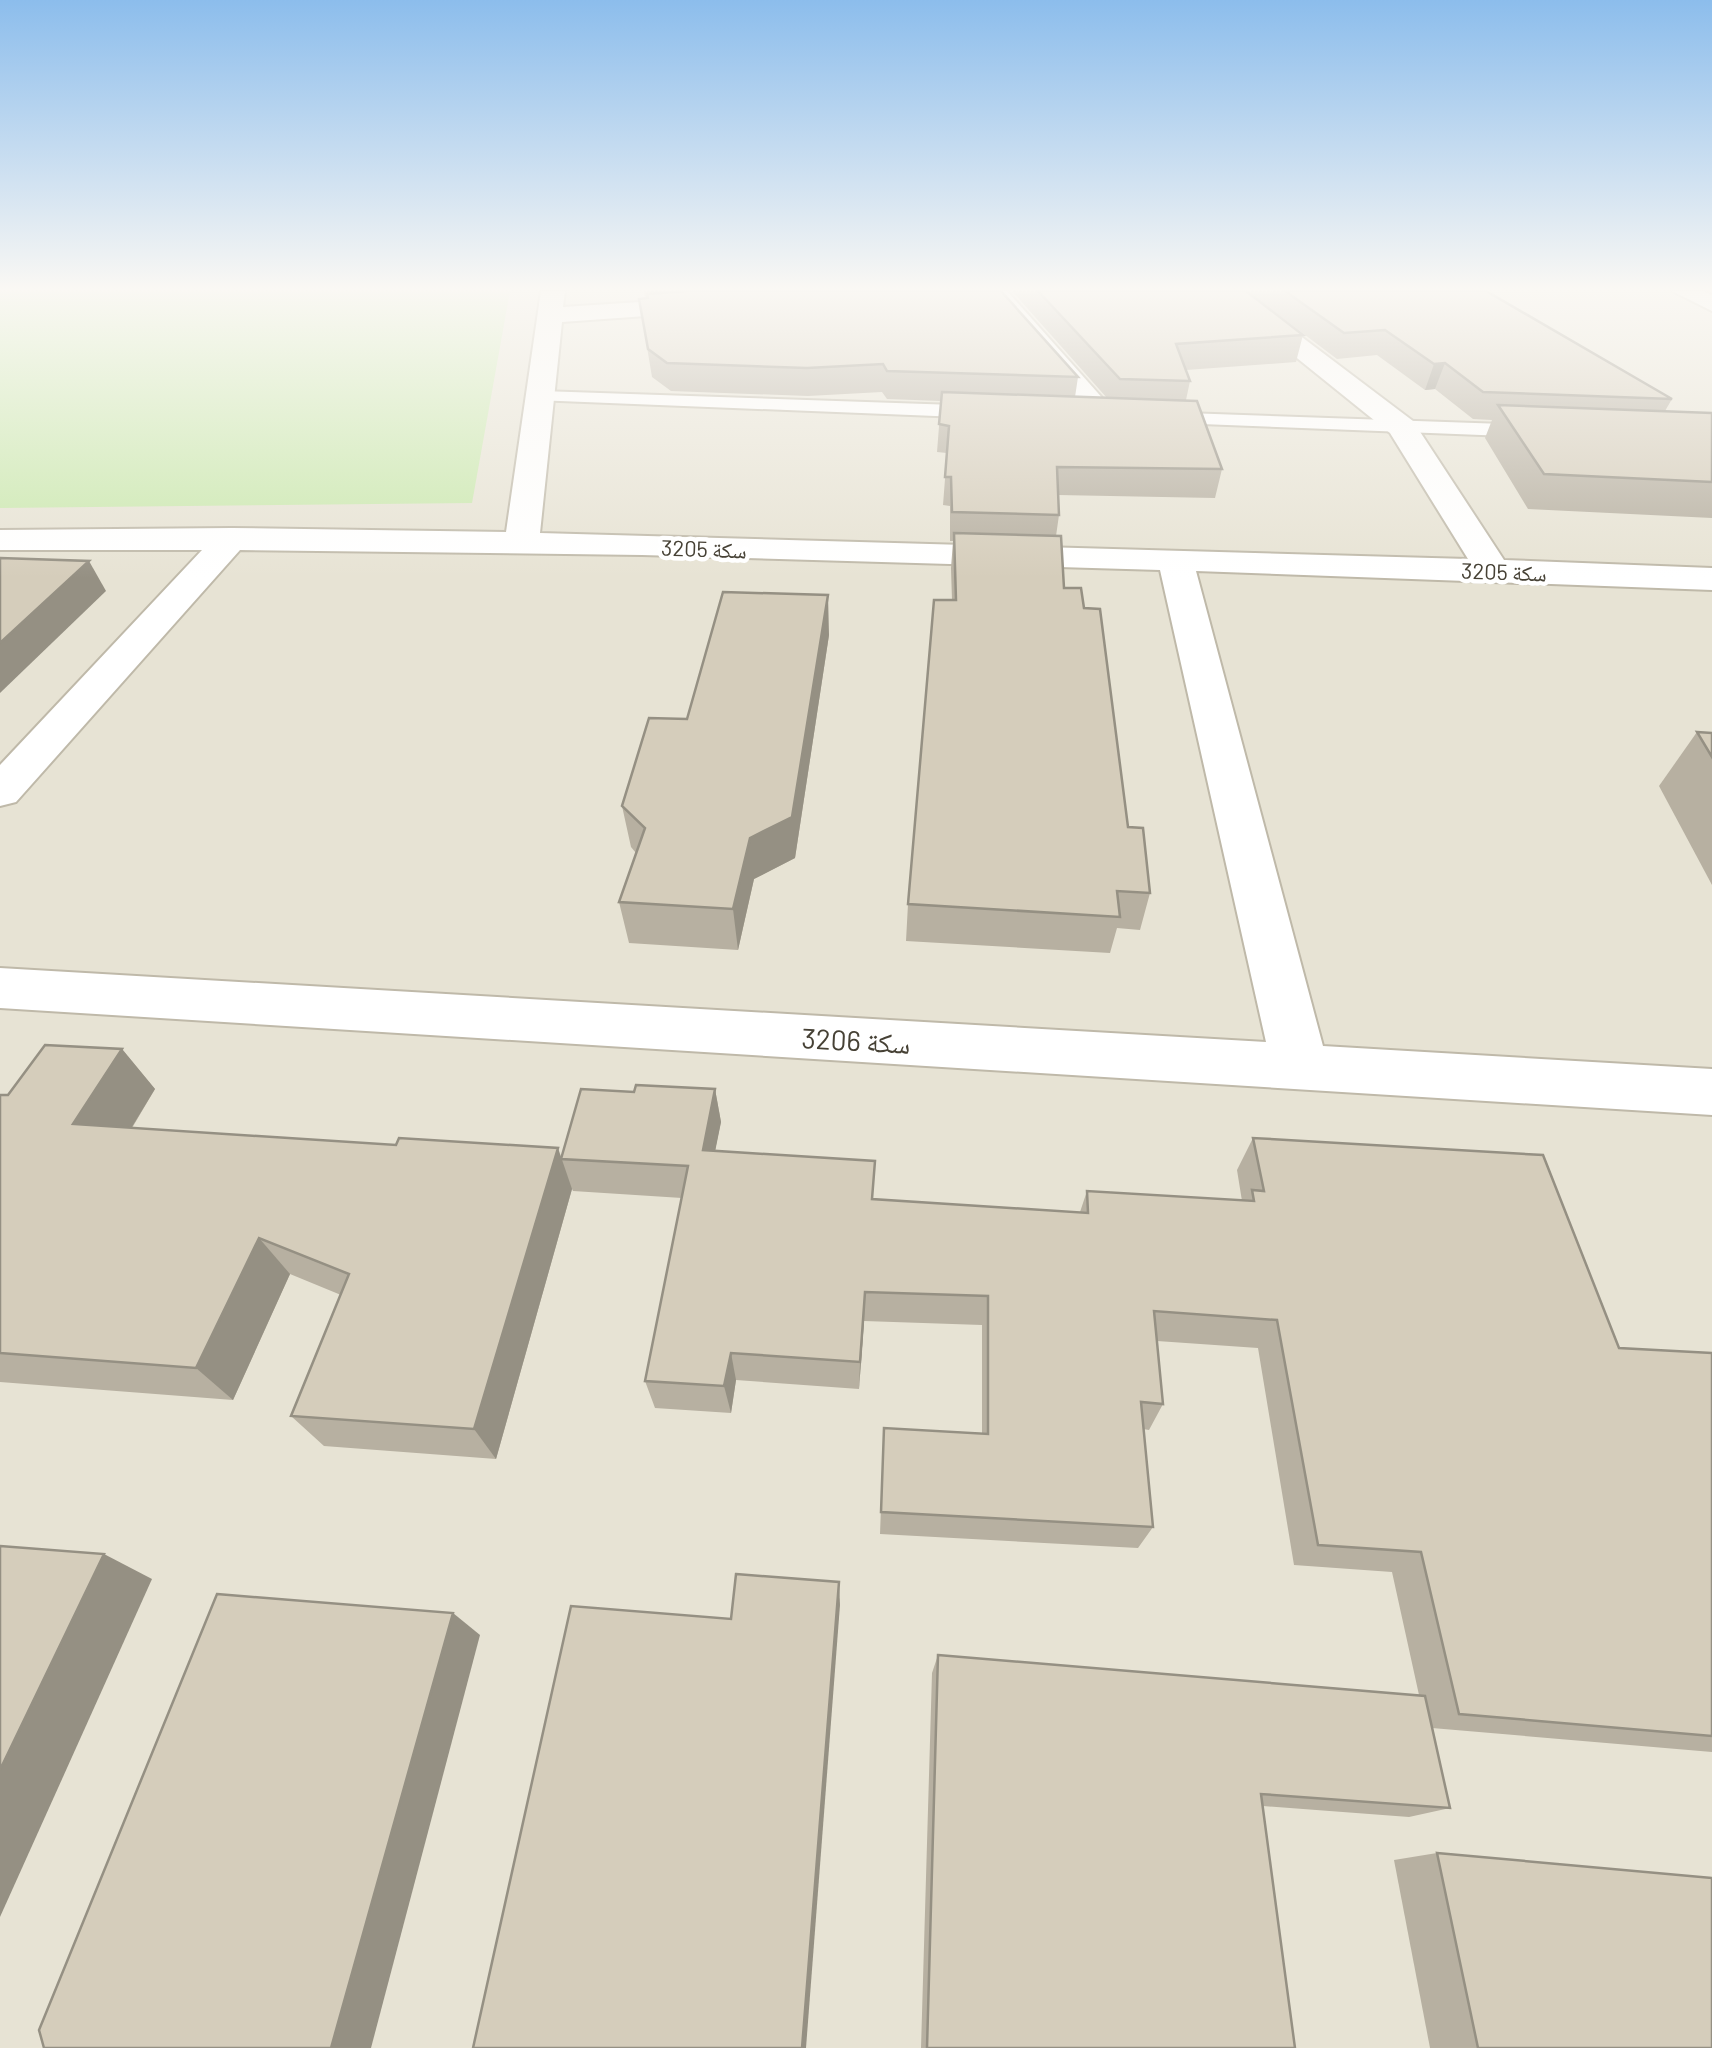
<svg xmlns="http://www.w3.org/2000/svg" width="1712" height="2048" font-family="Barlow,'Noto Naskh Arabic',sans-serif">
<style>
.residential{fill:#e7e3d4}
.green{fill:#cae8ae}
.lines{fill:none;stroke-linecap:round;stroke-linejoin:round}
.service-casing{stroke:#bfb9a9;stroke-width:4}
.minor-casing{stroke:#bfb9a9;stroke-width:4}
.tertiary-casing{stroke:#bfb9a9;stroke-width:4}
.service{fill:#fff;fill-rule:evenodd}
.minor{fill:#fff;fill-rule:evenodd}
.tertiary{fill:#fff;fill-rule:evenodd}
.wall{fill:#b7b0a1}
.shaded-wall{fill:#959083}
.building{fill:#d5cdbb;stroke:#959083;stroke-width:2.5}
.labels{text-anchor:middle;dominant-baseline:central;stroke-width:9;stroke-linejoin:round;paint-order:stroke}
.far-street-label{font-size:22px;fill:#464135;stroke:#fff}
.street-label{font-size:28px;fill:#464135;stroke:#fff}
</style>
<rect width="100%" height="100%" fill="#f3f0e6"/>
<!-- residential -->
<rect class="residential" x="0" y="291" width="1712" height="1757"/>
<!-- green -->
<path class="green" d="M0 291H510L472 503 0 508Z"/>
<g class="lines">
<!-- service casing -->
<g class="service-casing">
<g id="service">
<path d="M541 391 985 406 994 412 985 418 535 400 532 396Z"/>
<path d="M1157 412 1535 425 1545 431 1535 437 1150 422 1148 418Z"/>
</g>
</g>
<!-- minor casing -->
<g class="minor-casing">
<g id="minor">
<path d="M541 291H565L563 307 716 297 728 304 716 311 562 322 540 533 1468 559 1390 433 1214 291H1241L1413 421 1504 560 1712 568V590L1196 571 1323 1046 1712 1069V1115L0 1008V968L1266 1042 1160 570 642 555 240 550 16 802 0 806V765L202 550H0V530L232 528 506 532Z"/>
<path d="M982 291H1007L1113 410 1118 416 1113 422H1093Z"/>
</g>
</g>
<!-- tertiary casing -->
<g class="tertiary-casing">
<path id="tertiary" d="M1672 291H1703L1712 295V311Z"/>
</g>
<!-- service -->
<use href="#service" class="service"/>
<!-- minor -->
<use href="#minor" class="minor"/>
<!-- tertiary -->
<use href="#tertiary" class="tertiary"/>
</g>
<!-- wall -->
<g class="wall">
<path d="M644 291H1001L1078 377 1075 397 1107 398 1012 291H1246L1303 335 1296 362 1186 370 1190 381 1186 400 1222 469 1215 498 1058 495 1059 515 1056 536 1064 588 1084 608 1128 827 1150 893 1140 930 1117 928 1110 953 906 941 908 904 952 600 951 568 953 541H950V506L943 505 947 453 937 452 941 401 887 399 882 392 808 396 671 391 652 377 639 299 645 298Z"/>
<path d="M1247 291H1486L1672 399 1665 411 1712 413V518L1528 509 1485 438 1492 420 1473 419 1435 389 1425 390 1377 355 1337 359Z"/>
<path d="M829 635 795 858 754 879 738 950 629 943 619 902 636 853 631 847 622 806 687 719Z"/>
<path d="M1697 732 1712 733V885L1659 786Z"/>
<path d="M122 1049 155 1089 132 1128 562 1157 634 1092 715 1089 721 1122 715 1150 874 1199 1080 1212 1087 1191 1242 1201 1237 1170 1253 1138 1619 1348 1712 1353V1752L1432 1728 1450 1808 1409 1817 1263 1806 1295 2048H921L932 1673 938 1655 1419 1695 1392 1572 1294 1565 1258 1348 1157 1341 1163 1404 1149 1430 1143 1429 1153 1527 1138 1548 880 1534 884 1428 982 1433V1325L864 1321 859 1389 736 1380 731 1413 655 1408 645 1381 682 1198 573 1191 572 1189 496 1459 324 1446 291 1416 341 1295 290 1274 233 1400 0 1382V1095H8Z"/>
<path d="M1437 1853 1712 2048H1430L1394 1860Z"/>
</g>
<!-- shaded-wall -->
<g class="shaded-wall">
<path d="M1445 363 1435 389 1425 390 1434 364Z"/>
<path d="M89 561 106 591 0 693V643Z"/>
<path d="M828 595 829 635 795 858 754 879 738 950 733 909 750 838Z"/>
<path d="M122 1049 155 1089 110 1163 73 1124Z"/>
<path d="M715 1089 721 1122 709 1182 703 1150Z"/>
<path d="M558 1148 572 1189 496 1459 474 1429Z"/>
<path d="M259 1238 290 1274 233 1400 196 1368Z"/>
<path d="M865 1292 864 1321 859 1389 860 1362Z"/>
<path d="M731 1353 736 1380 731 1413 724 1386Z"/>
<path d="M104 1554 152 1579 0 1917V1770Z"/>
<path d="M839 1582 840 1605 806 2048H802Z"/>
<path d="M453 1613 480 1635 371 2048H331Z"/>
</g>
<!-- building -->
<g class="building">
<path d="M690 291H1001L1078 377 887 371 883 364 807 368 667 363 648 349 639 299 648 298 647 294Z"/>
<path d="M1038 291H1246L1303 335 1176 344 1190 381 1120 379Z"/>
<path d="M1285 291H1486L1672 399 1483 392 1445 363 1434 364 1385 330 1344 333Z"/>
<path d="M942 392 1197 401 1222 469 1057 467 1059 515 952 512 951 477H945L949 426 939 424Z"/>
<path d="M1498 405 1712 413V482L1544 474Z"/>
<path d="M954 533 1061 536 1064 588H1081L1084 608 1100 609 1128 827 1143 828 1150 893 1117 891 1120 917 908 904 934 600H956Z"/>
<path d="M0 558 89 561 0 643Z"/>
<path d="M723 592 828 595 792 817 750 838 733 909 619 902 645 828 622 806 649 718 687 719Z"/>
<path d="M1697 732 1712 733V757Z"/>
<path d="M45 1045 122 1049 73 1124 396 1145 399 1138 558 1148 474 1429 291 1416 349 1274 259 1238 196 1368 0 1353V1095H8Z"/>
<path d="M636 1085 715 1089 703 1150 875 1161 872 1199 1088 1213 1087 1191 1254 1201 1252 1190 1264 1191 1253 1138 1543 1155 1619 1348 1712 1353V1736L1459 1714 1421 1552 1318 1545 1277 1320 1154 1311 1163 1404 1141 1402 1153 1527 881 1512 884 1428 988 1434V1296L865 1292 860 1362 731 1353 724 1386 645 1381 688 1166 561 1159 581 1089 634 1092Z"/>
<path d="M0 1546 104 1554 0 1770Z"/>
<path d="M736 1574 839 1582 802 2048H473L571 1606 731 1619Z"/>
<path d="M217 1594 453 1613 331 2048H44L39 2030Z"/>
<path d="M938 1655 1425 1696 1450 1808 1261 1794 1295 2048H927Z"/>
<path d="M1437 1853 1712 1878V2048H1478Z"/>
</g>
<!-- sky -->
<linearGradient id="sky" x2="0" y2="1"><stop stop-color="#8cbdec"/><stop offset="0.5" stop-color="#faf8f4"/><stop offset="1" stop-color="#faf8f4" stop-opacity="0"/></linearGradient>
<rect width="1712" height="578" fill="url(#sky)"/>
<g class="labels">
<!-- far-street labels -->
<g class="far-street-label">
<text transform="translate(704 548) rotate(2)">سكة 3205</text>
<text transform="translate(1504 571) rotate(2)">سكة 3205</text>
</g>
<!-- street labels -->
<g class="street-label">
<text transform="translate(856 1040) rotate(3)">سكة 3206</text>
</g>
</g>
</svg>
